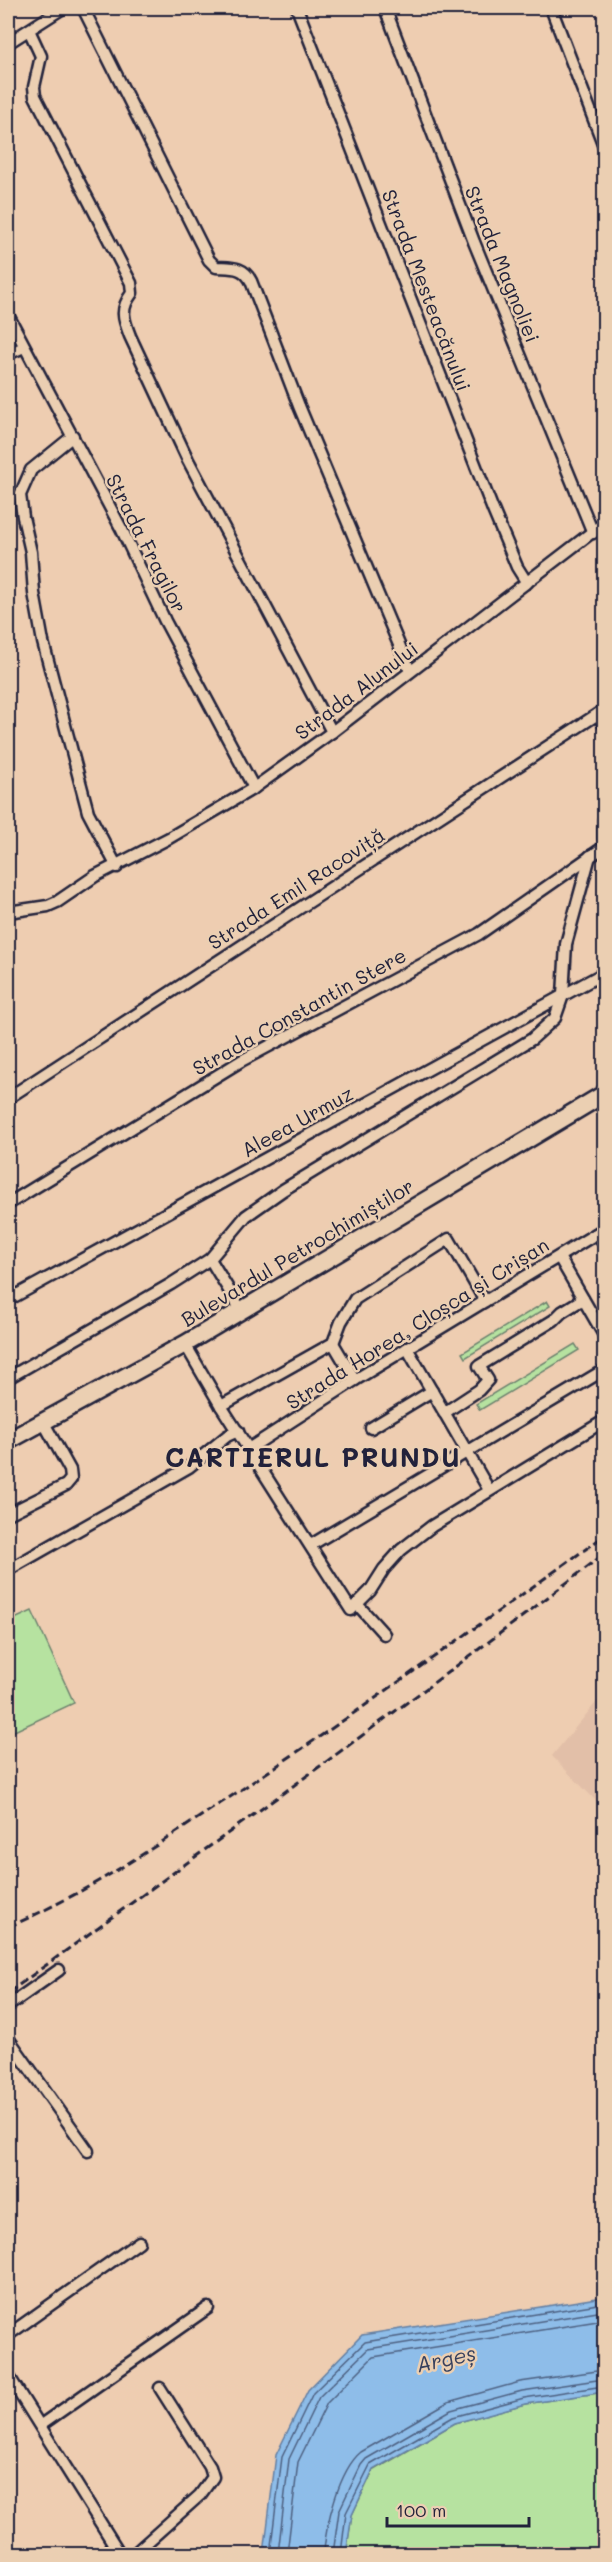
<svg xmlns="http://www.w3.org/2000/svg" width="612" height="2562" font-family="Mali,sans-serif">
<style>
.built{fill:#e2bfa8}
.green{fill:#b6e2a0;stroke:#6c826e;stroke-width:1.5}
.water{fill:#8ebde9;stroke:#637fa3;stroke-width:1.5}
.lines{fill:none;stroke-linecap:round;stroke-linejoin:round}
.shore{stroke:#4d6081;stroke-width:1.5}
.street-casing{stroke:#22223b;stroke-width:15}
.primary-casing{stroke:#22223b;stroke-width:21}
.street{stroke:#ebcfb2;stroke-width:10}
.primary{stroke:#ebcfb2;stroke-width:16}
.rail{stroke:#22223b;stroke-width:3;stroke-dasharray:9 4.5;stroke-linecap:butt}
.labels{text-anchor:middle;dominant-baseline:central;stroke-width:5;stroke-linejoin:round;paint-order:stroke}
.street-label{font-size:20px;fill:#22223b;stroke:#ebcfb2}
.water-label{font-size:21px;font-style:italic;fill:#38415e;stroke:#ebcfb2}
.district-label{font-size:26px;font-weight:bold;letter-spacing:1.5px;fill:#22223b;stroke:#ebcfb2}
</style>
<rect width="100%" height="100%" fill="#eecdb1"/>
<filter id="ink" filterUnits="userSpaceOnUse"><feTurbulence type="fractalNoise" baseFrequency=".0167" numOctaves="2"/><feDisplacementMap in="SourceGraphic" scale="12" xChannelSelector="R" yChannelSelector="G"/><feConvolveMatrix kernelMatrix="1 2 1 2 8 2 1 2 1" color-interpolation-filters="sRGB"/></filter>
<g filter="url(#ink)">
<!-- built -->
<path class="built" d="M604 1693V1809L552 1756Z"/>
<!-- green -->
<g class="green">
<path d="M547 1301 550 1306 465 1358 462 1353Z"/>
<path d="M575 1344 579 1350 480 1410 476 1404Z"/>
<path d="M32 1611 74 1703 8 1734V1622Z"/>
<path d="M604 2392V2554H346L352 2515 373 2471 455 2423 525 2404Z"/>
</g>
<!-- water -->
<path class="water" d="M604 2297V2392L525 2404 455 2423 373 2470 352 2515 346 2554H264L276 2455 308 2390 362 2335Z"/>
<g class="lines">
<!-- shore -->
<g class="shore">
<path d="M270 2554 282 2457 313 2393 365 2342 604 2303"/>
<path d="M278 2554 289 2459 319 2397 368 2349 604 2311"/>
<path d="M287 2554 298 2462 327 2403 373 2357 604 2320"/>
<path d="M324 2554C325 2527 339 2470 361 2452L448 2402 520 2382 604 2370"/>
<path d="M333 2554 339 2511 361 2465 366 2459 451 2410 522 2391 604 2379"/>
<path d="M341 2554 346 2513 370 2465 453 2417 524 2398 604 2386"/>
</g>
<!-- street casing -->
<g class="street-casing">
<g id="street">
<path d="M83 8 209 260 216 267C232 268 243 266 251 281L299 406 410 671"/>
<path d="M297 8 493 510 517 567 527 583"/>
<path d="M385 8 474 242 593 533"/>
<path d="M551 8 604 146"/>
<path d="M29 30 41 56 34 87 35 96 131 283 132 293C120 309 123 318 130 336L188 460 332 732"/>
<path d="M8 43 63 8"/>
<path d="M8 315 122 530 165 621 254 788"/>
<path d="M8 354 24 347"/>
<path d="M73 436 31 470 20 495 23 517 31 552 34 593 43 642 88 812 117 867"/>
<path d="M598 714 604 725"/>
<path d="M604 819V839"/>
<path d="M8 912 48 906 57 902 95 876 169 838 254 788 332 732 604 523"/>
<path d="M8 1098 604 710"/>
<path d="M8 1204 241 1061 479 934 604 847"/>
<path d="M598 1233 604 1244"/>
<path d="M559 1257 604 1335"/>
<path d="M8 1300 604 973"/>
<path d="M241 1310 210 1259 246 1216 283 1190 532 1039 555 1018 563 995 566 944 590 856"/>
<path d="M333 1343 355 1380"/>
<path d="M185 1344 221 1406 351 1610 370 1591 384 1569 401 1550 432 1526 604 1421"/>
<path d="M407 1348 489 1490"/>
<path d="M8 1378 171 1284 210 1259"/>
<path d="M221 1406 333 1343 341 1322 355 1299 449 1239 485 1301"/>
<path d="M444 1413 479 1390 488 1380 479 1366 554 1320 562 1312 583 1299"/>
<path d="M371 1428 432 1391"/>
<path d="M250 1448 355 1380 604 1229"/>
<path d="M8 1514 66 1485 71 1479 70 1470 44 1423"/>
<path d="M311 1545 604 1370"/>
<path d="M8 1570 189 1467 227 1436 238 1431"/>
<path d="M357 1604 384 1634"/>
<path d="M8 2006 59 1970"/>
<path d="M8 2038 88 2151"/>
<path d="M8 2335 139 2242"/>
<path d="M8 2375 120 2554"/>
<path d="M41 2425 208 2308"/>
<path d="M134 2554 200 2495 213 2477 210 2467 160 2388"/>
</g>
</g>
<!-- primary casing -->
<g class="primary-casing">
<path id="primary" d="M8 1441 185 1344 604 1094"/>
</g>
<!-- street -->
<use href="#street" class="street"/>
<!-- primary -->
<use href="#primary" class="primary"/>
<!-- rail -->
<g class="rail">
<path d="M8 1927C92 1891 163 1841 239 1791 363 1709 483 1622 604 1536"/>
<path d="M8 1993C207 1847 409 1705 604 1554"/>
</g>
</g>
</g>
<g class="labels">
<!-- street labels -->
<g class="street-label">
<text transform="translate(503 264) rotate(68)">Strada Magnoliei</text>
<text transform="translate(427 290) rotate(69)">Strada Mesteacănului</text>
<text transform="translate(147 543) rotate(63)">Strada Fragilor</text>
<text transform="translate(356 690) rotate(-37)">Strada Alunului</text>
<text transform="translate(296 888) rotate(-33)">Strada Emil Racoviță</text>
<text transform="translate(299 1011) rotate(-29)">Strada Constantin Stere</text>
<text transform="translate(297 1121) rotate(-29)">Aleea Urmuz</text>
<text transform="translate(297 1252) rotate(-31)">Bulevardul Petrochimiștilor</text>
<text transform="translate(417 1323) rotate(-32)">Strada Horea, Cloșca și Crișan</text>
</g>
<!-- water labels -->
<g class="water-label">
<text transform="translate(446 2358) rotate(-12)">Argeș</text>
</g>
<!-- district labels -->
<g class="district-label">
<text x="313" y="1457">CARTIERUL PRUNDU</text>
</g>
</g>
<!-- margin -->
<rect width="612" height="2562" fill="none" stroke="#ebcfb2" stroke-width="30"/>
<rect x="15" y="15" width="582" height="2532" fill="none" stroke="#22223b" stroke-width="2" filter="url(#ink)"/>
<!-- scale -->
<path d="M387 2517v9h142v-9" fill="none" stroke="#22223b" stroke-width="3"/>
<text x="396" y="2517" font-size="18" fill="#22223b" stroke="#ebcfb2" stroke-width="4.5" paint-order="stroke">100 m</text>
</svg>
